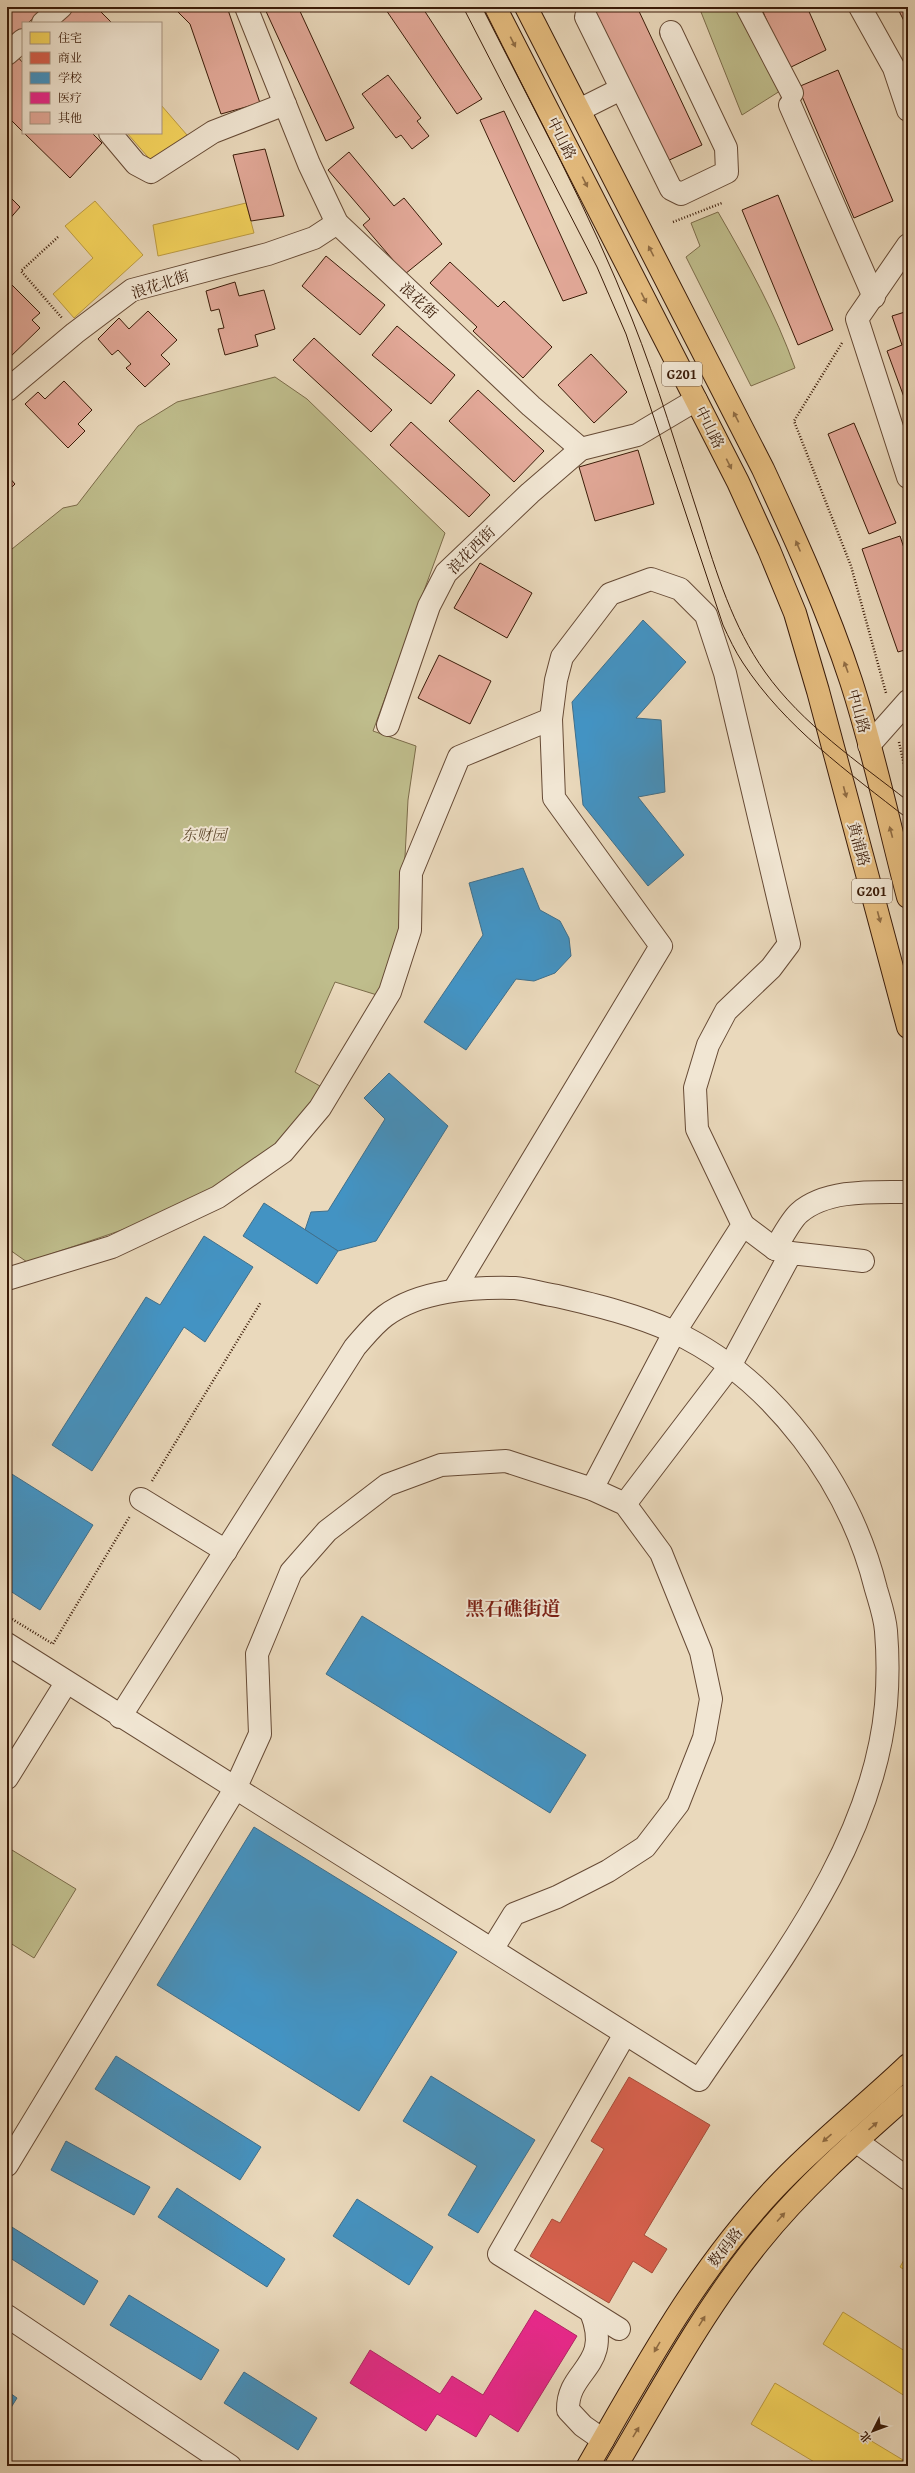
<svg xmlns="http://www.w3.org/2000/svg" width="915" height="2473" font-family="'Gentium Book Plus','Noto Serif SC',serif">
<style>
.green{fill:#bfbd8c;stroke:#7c6c4a}
.homes{fill:#f6d55c;stroke:#be9d43}
.shops{fill:#d6604d;stroke:#a74b38}
.schools{fill:#4393c3;stroke:#406f8b}
.health{fill:#e7298a;stroke:#b32563}
.building{fill:#e3a999;stroke:#3a1b08}
.lines{fill:none;stroke-linecap:round;stroke-linejoin:round}
.minor-casing{stroke:#664a35;stroke-width:24}
.major-casing{stroke:#3a1b08;stroke-width:24}
.highway-casing{stroke:#3a1b08;stroke-width:24}
.path{stroke:#3a1b08;stroke-width:2.5;stroke-dasharray:1 2;stroke-linecap:butt}
.minor{stroke:#f1e6d3;stroke-width:22}
.major{stroke:#e5bc7e;stroke-width:22}
.highway{stroke:#e5bc7e;stroke-width:22}
.tram{stroke:#3a1b08;stroke-width:1}
.oneway{fill:#906c43}
.labels{text-anchor:middle;dominant-baseline:central;stroke-width:4;stroke-linejoin:round;paint-order:stroke}
.shield{fill:#f1e6d3;stroke:#715845;stroke-width:1}
.shield-label{font-size:14px;font-weight:bold;fill:#3a1b08}
.street-label{font-size:15px;fill:#3a1b08;stroke:#f1e6d3}
.park-label{font-size:15px;font-style:italic;fill:#624c30;stroke:#f1e6d3}
.district-label{font-size:19px;font-weight:bold;fill:#7a1f14;stroke:#f1e6d3}
</style>
<rect width="100%" height="100%" fill="#ead9bc"/>
<filter id="stains"><feTurbulence type="fractalNoise" baseFrequency=".005" numOctaves="4"/><feColorMatrix values="0 0 0 0 .2 0 0 0 0 .09 0 0 0 0 .02 0 0 0 .5 -.17"/></filter>
<radialGradient id="worn" r=".72"><stop offset=".6" stop-color="#630" stop-opacity="0"/><stop offset="1" stop-color="#630" stop-opacity=".3"/></radialGradient>
<!-- green -->
<g class="green">
<path d="M699 7H734L780 91 742 115Z"/>
<path d="M718 212C747 262 776 314 795 368L751 386 686 257 700 246 691 223Z"/>
<path d="M275 377 307 399 445 533 373 731 416 746 408 800 401 932 377 995 335 982 295 1072 327 1090C302 1119 278 1147 247 1169 182 1215 102 1236 27 1262L7 1248V553L63 508 77 505 138 426 177 402Z"/>
<path d="M7 1847 76 1889 34 1958 7 1941Z"/>
</g>
<!-- homes -->
<g class="homes">
<path d="M161 105 187 135 154 164 127 133H161Z"/>
<path d="M95 201 143 255 74 318 53 294 93 258 65 226Z"/>
<path d="M246 203 254 233 158 256 153 225Z"/>
<path d="M908 2253V2272L900 2267Z"/>
<path d="M843 2312 908 2353V2398L823 2344Z"/>
<path d="M775 2383 908 2463V2466H821L751 2424Z"/>
</g>
<!-- shops -->
<path class="shops" d="M629 2077 710 2125 644 2235 667 2249 652 2273 633 2261 609 2303 530 2256 552 2219 560 2223 604 2149 591 2141Z"/>
<!-- schools -->
<g class="schools">
<path d="M643 620 686 662 636 718 661 720 665 792 638 797 684 855 648 886 583 805 572 702Z"/>
<path d="M523 868 540 910 560 921 569 938 571 956 555 973 534 981 516 979 466 1050 424 1022 483 935 469 883Z"/>
<path d="M389 1073 448 1126 376 1241 338 1251 305 1230 311 1212 328 1211 385 1119 364 1098Z"/>
<path d="M264 1203 338 1251 317 1284 243 1236Z"/>
<path d="M204 1236 253 1267 205 1342 184 1327 92 1471 52 1445 146 1297 160 1305Z"/>
<path d="M7 1471 93 1525 40 1610 7 1589Z"/>
<path d="M362 1616 586 1755 550 1813 326 1674Z"/>
<path d="M254 1827 457 1952 359 2111 157 1985Z"/>
<path d="M116 2056 261 2147 240 2180 95 2089Z"/>
<path d="M431 2076 535 2140 478 2233 448 2215 477 2166 403 2121Z"/>
<path d="M66 2141 150 2187 134 2215 51 2170Z"/>
<path d="M177 2188 285 2259 267 2287 158 2217Z"/>
<path d="M357 2199 433 2247 409 2285 333 2236Z"/>
<path d="M7 2224 98 2281 84 2305 7 2256Z"/>
<path d="M129 2295 219 2350 201 2380 110 2325Z"/>
<path d="M244 2372 317 2418 298 2450 224 2403Z"/>
<path d="M7 2391 17 2398 7 2414Z"/>
</g>
<!-- health -->
<path class="health" d="M535 2310 577 2336 518 2432 490 2414 476 2437 437 2414 426 2431 350 2383 370 2350 440 2394 452 2376 483 2395Z"/>
<!-- building -->
<g class="building">
<path d="M7 7H46L28 23H23V28L7 42Z"/>
<path d="M75 7H96L112 23H58Z"/>
<path d="M173 7H227L260 103 221 114 190 24Z"/>
<path d="M264 7H298L354 128 326 141Z"/>
<path d="M384 7H422L482 99 457 114Z"/>
<path d="M592 7H637L702 145 665 162Z"/>
<path d="M761 7H807L826 50 787 69Z"/>
<path d="M897 7H908V29Z"/>
<path d="M17 56 23 63V132L7 116V65Z"/>
<path d="M838 70 893 201 854 218 798 87Z"/>
<path d="M388 75 421 118 417 121 429 136 412 149 401 135 396 138 362 94Z"/>
<path d="M504 111 587 293 563 301 480 120Z"/>
<path d="M24 133H92L102 143 70 178Z"/>
<path d="M265 149 284 216 251 221 233 155Z"/>
<path d="M349 152 394 206 404 198 442 244 405 274 363 225 370 219 328 170Z"/>
<path d="M7 194 20 207 7 222Z"/>
<path d="M778 195 833 330 798 345 742 210Z"/>
<path d="M326 256 385 305 360 335 302 286Z"/>
<path d="M450 262 498 307 504 301 552 347 523 378 473 331 477 327 430 283Z"/>
<path d="M7 280 40 313 32 320 40 328 7 360V333L12 328 7 323Z"/>
<path d="M235 282 239 296 264 290 275 329 255 335 258 346 225 355 218 329 224 328 219 309 211 311 206 291Z"/>
<path d="M148 311 177 340 161 355 170 364 145 387 126 368 131 364 118 350 112 355 98 339 119 318 129 329Z"/>
<path d="M908 311V408L887 351 902 345 892 316Z"/>
<path d="M397 326 455 375 431 404 372 355Z"/>
<path d="M314 338 392 410 371 432 293 360Z"/>
<path d="M591 354 627 392 594 423 558 385Z"/>
<path d="M64 381 92 410 78 424 85 431 68 448 25 404 38 392 45 399Z"/>
<path d="M478 390 544 451 514 482 449 421Z"/>
<path d="M411 422 490 495 469 517 390 445Z"/>
<path d="M854 423 896 523 869 534 828 434Z"/>
<path d="M638 450 654 504 595 521 579 467Z"/>
<path d="M7 475 15 484 7 492Z"/>
<path d="M900 536 908 560V649L898 652 862 549Z"/>
<path d="M480 563 532 593 507 638 454 608Z"/>
<path d="M439 655 491 681 470 724 418 698Z"/>
</g>
<g class="lines">
<!-- minor casing -->
<g class="minor-casing">
<g id="minor">
<path d="M246 7 309 164 337 223 531 406 581 449"/>
<path d="M747 7 792 93"/>
<path d="M860 7 894 68 908 110"/>
<path d="M586 17 671 189 681 194 727 172 726 148 671 32"/>
<path d="M43 23 61 7"/>
<path d="M7 54 23 40"/>
<path d="M790 105 874 297"/>
<path d="M579 110 621 89"/>
<path d="M110 133 136 164 151 172 213 132 285 104"/>
<path d="M908 245 857 319 908 477"/>
<path d="M7 390 75 333 132 290 268 254 314 238 337 223"/>
<path d="M388 725 429 606 446 573 530 493 581 449 637 435 696 400"/>
<path d="M869 745 908 701"/>
<path d="M743 1225 775 1249 790 1253"/>
<path d="M775 1249C781 1239 791 1220 799 1213 826 1189 874 1192 908 1192"/>
<path d="M7 1279 112 1247 218 1197 283 1152 320 1108 390 992 410 930 411 873 459 757 551 719"/>
<path d="M454 1290 661 946 554 798 551 719 556 680 562 657 610 594 651 579 680 589 706 615 725 673 789 944 771 968 726 1011 708 1045 695 1088 697 1129 743 1225 674 1333 592 1489"/>
<path d="M141 1499 226 1551"/>
<path d="M625 1504 730 1366 791 1253 863 1261"/>
<path d="M7 1644 699 2080C776 1966 873 1846 886 1705 888 1681 888 1655 886 1631 885 1617 880 1603 876 1589 850 1484 774 1379 674 1332 637 1315 596 1305 557 1296 543 1294 528 1289 515 1288 472 1287 420 1290 385 1316 373 1325 364 1337 355 1347L120 1717"/>
<path d="M7 1778 66 1683"/>
<path d="M856 2141 908 2179"/>
<path d="M7 2165 235 1789 260 1734 257 1654 291 1572 327 1531 387 1485 441 1465 506 1461 592 1489 625 1504 661 1553 701 1652 711 1699 704 1738 678 1804 645 1847 608 1871 557 1897 514 1914 493 1948"/>
<path d="M591 2312C613 2367 567 2369 568 2410L583 2426 603 2440"/>
<path d="M7 2316 230 2466"/>
<path d="M619 2329 499 2254 625 2034"/>
</g>
</g>
<!-- major casing -->
<g class="major-casing">
<g id="major">
<path d="M588 2466C644 2369 697 2270 775 2188 816 2144 864 2107 908 2065"/>
<path d="M616 2466C661 2390 703 2311 759 2242 803 2187 856 2141 908 2095"/>
</g>
</g>
<!-- highway casing -->
<g class="highway-casing">
<g id="highway">
<path d="M495 7 738 482 769 550 795 613 818 691 908 1027"/>
<path d="M526 7 763 469C795 538 827 608 851 681 874 752 889 825 908 897"/>
</g>
</g>
<!-- path -->
<g class="path">
<path d="M673 222 722 203"/>
<path d="M58 237 21 271 62 318"/>
<path d="M842 343 794 421 851 566 886 693"/>
<path d="M899 742 908 783"/>
<path d="M152 1481 261 1302"/>
<path d="M7 1616 53 1644 130 1516"/>
</g>
<!-- minor -->
<use href="#minor" class="minor"/>
<!-- major -->
<use href="#major" class="major"/>
<!-- highway -->
<use href="#highway" class="highway"/>
<!-- tram -->
<g class="tram">
<path d="M463 7 597 267 626 334 723 625C729 638 735 651 743 663 785 727 848 772 908 819"/>
<path d="M483 7C534 110 590 212 632 319 658 384 678 453 700 520 716 572 733 627 765 672 802 724 858 762 908 801"/>
</g>
</g>
<!-- one-way arrows -->
<defs><path id="oneway-solid" d="M-6-.8H1V-3.2L6.5 0L1 3.2V.8H-6Z"/></defs>
<g class="oneway">
<use href="#oneway-solid" transform="translate(513 42) rotate(63)"/>
<use href="#oneway-solid" transform="translate(585 182) rotate(63)"/>
<use href="#oneway-solid" transform="translate(651 251) rotate(-117)"/>
<use href="#oneway-solid" transform="translate(644 298) rotate(63)"/>
<use href="#oneway-solid" transform="translate(736 417) rotate(-117)"/>
<use href="#oneway-solid" transform="translate(729 464) rotate(63)"/>
<use href="#oneway-solid" transform="translate(798 546) rotate(-113)"/>
<use href="#oneway-solid" transform="translate(846 667) rotate(-110)"/>
<use href="#oneway-solid" transform="translate(845 792) rotate(75)"/>
<use href="#oneway-solid" transform="translate(891 832) rotate(-105)"/>
<use href="#oneway-solid" transform="translate(879 917) rotate(75)"/>
<use href="#oneway-solid" transform="translate(873 2126) rotate(-41)"/>
<use href="#oneway-solid" transform="translate(827 2138) rotate(139)"/>
<use href="#oneway-solid" transform="translate(781 2217) rotate(-48)"/>
<use href="#oneway-solid" transform="translate(702 2321) rotate(-58)"/>
<use href="#oneway-solid" transform="translate(657 2347) rotate(120)"/>
<use href="#oneway-solid" transform="translate(636 2432) rotate(-59)"/>
</g>
<g class="labels">
<!-- shield labels -->
<g class="shield">
<rect x="662" y="362" width="40" height="24" rx="3"/>
<rect x="852" y="879" width="40" height="24" rx="3"/>
</g>
<g class="shield-label">
<text x="682" y="374">G201</text>
<text x="872" y="891">G201</text>
</g>
<!-- street labels -->
<g class="street-label">
<text transform="translate(562 138) rotate(63)">中山路</text>
<text transform="translate(160 284) rotate(-18)">浪花北街</text>
<text transform="translate(419 300) rotate(43)">浪花街</text>
<text transform="translate(710 427) rotate(63)">中山路</text>
<text transform="translate(471 550) rotate(-45)">浪花西街</text>
<text transform="translate(859 711) rotate(74)">中山路</text>
<text transform="translate(859 844) rotate(75)">黄浦路</text>
<text transform="translate(725 2247) rotate(-52)">数码路</text>
</g>
<!-- park labels -->
<g class="park-label">
<text x="204" y="834">东财园</text>
</g>
<!-- district labels -->
<g class="district-label">
<text x="513" y="1608">黑石礁街道</text>
</g>
</g>
<!-- margin -->
<rect width="915" height="2473" fill="none" stroke="#ead9bc" stroke-width="24"/>
<rect x="8" y="8" width="899" height="2457" fill="none" stroke="#3a1b08" stroke-width="2"/>
<rect x="12" y="12" width="891" height="2449" fill="none" stroke="#3a1b08"/>
<!-- legend -->
<rect x="22" y="22" width="140" height="112" fill="#f1e6d3" stroke="#a89582"/>
<rect x="30" y="32" width="20" height="12" fill="#f6d55c" stroke="#a89582"/>
<text x="58" y="42" font-size="12" fill="#3a1b08">住宅</text>
<rect x="30" y="52" width="20" height="12" fill="#d6604d" stroke="#a89582"/>
<text x="58" y="62" font-size="12" fill="#3a1b08">商业</text>
<rect x="30" y="72" width="20" height="12" fill="#4393c3" stroke="#a89582"/>
<text x="58" y="82" font-size="12" fill="#3a1b08">学校</text>
<rect x="30" y="92" width="20" height="12" fill="#e7298a" stroke="#a89582"/>
<text x="58" y="102" font-size="12" fill="#3a1b08">医疗</text>
<rect x="30" y="112" width="20" height="12" fill="#e3a999" stroke="#a89582"/>
<text x="58" y="122" font-size="12" fill="#3a1b08">其他</text>
<!-- north arrow -->
<g transform="translate(873 2431) rotate(228)" stroke="#f1e6d3" stroke-width="3" paint-order="stroke">
<path d="M0-3L7 15L0 10L-7 15Z" fill="#3a1b08"/>
<text y="-6" font-size="11" font-weight="bold" text-anchor="middle" fill="#3a1b08">北</text>
</g>
<rect width="100%" height="100%" filter="url(#stains)"/>
<rect width="100%" height="100%" fill="url(#worn)"/>
</svg>
